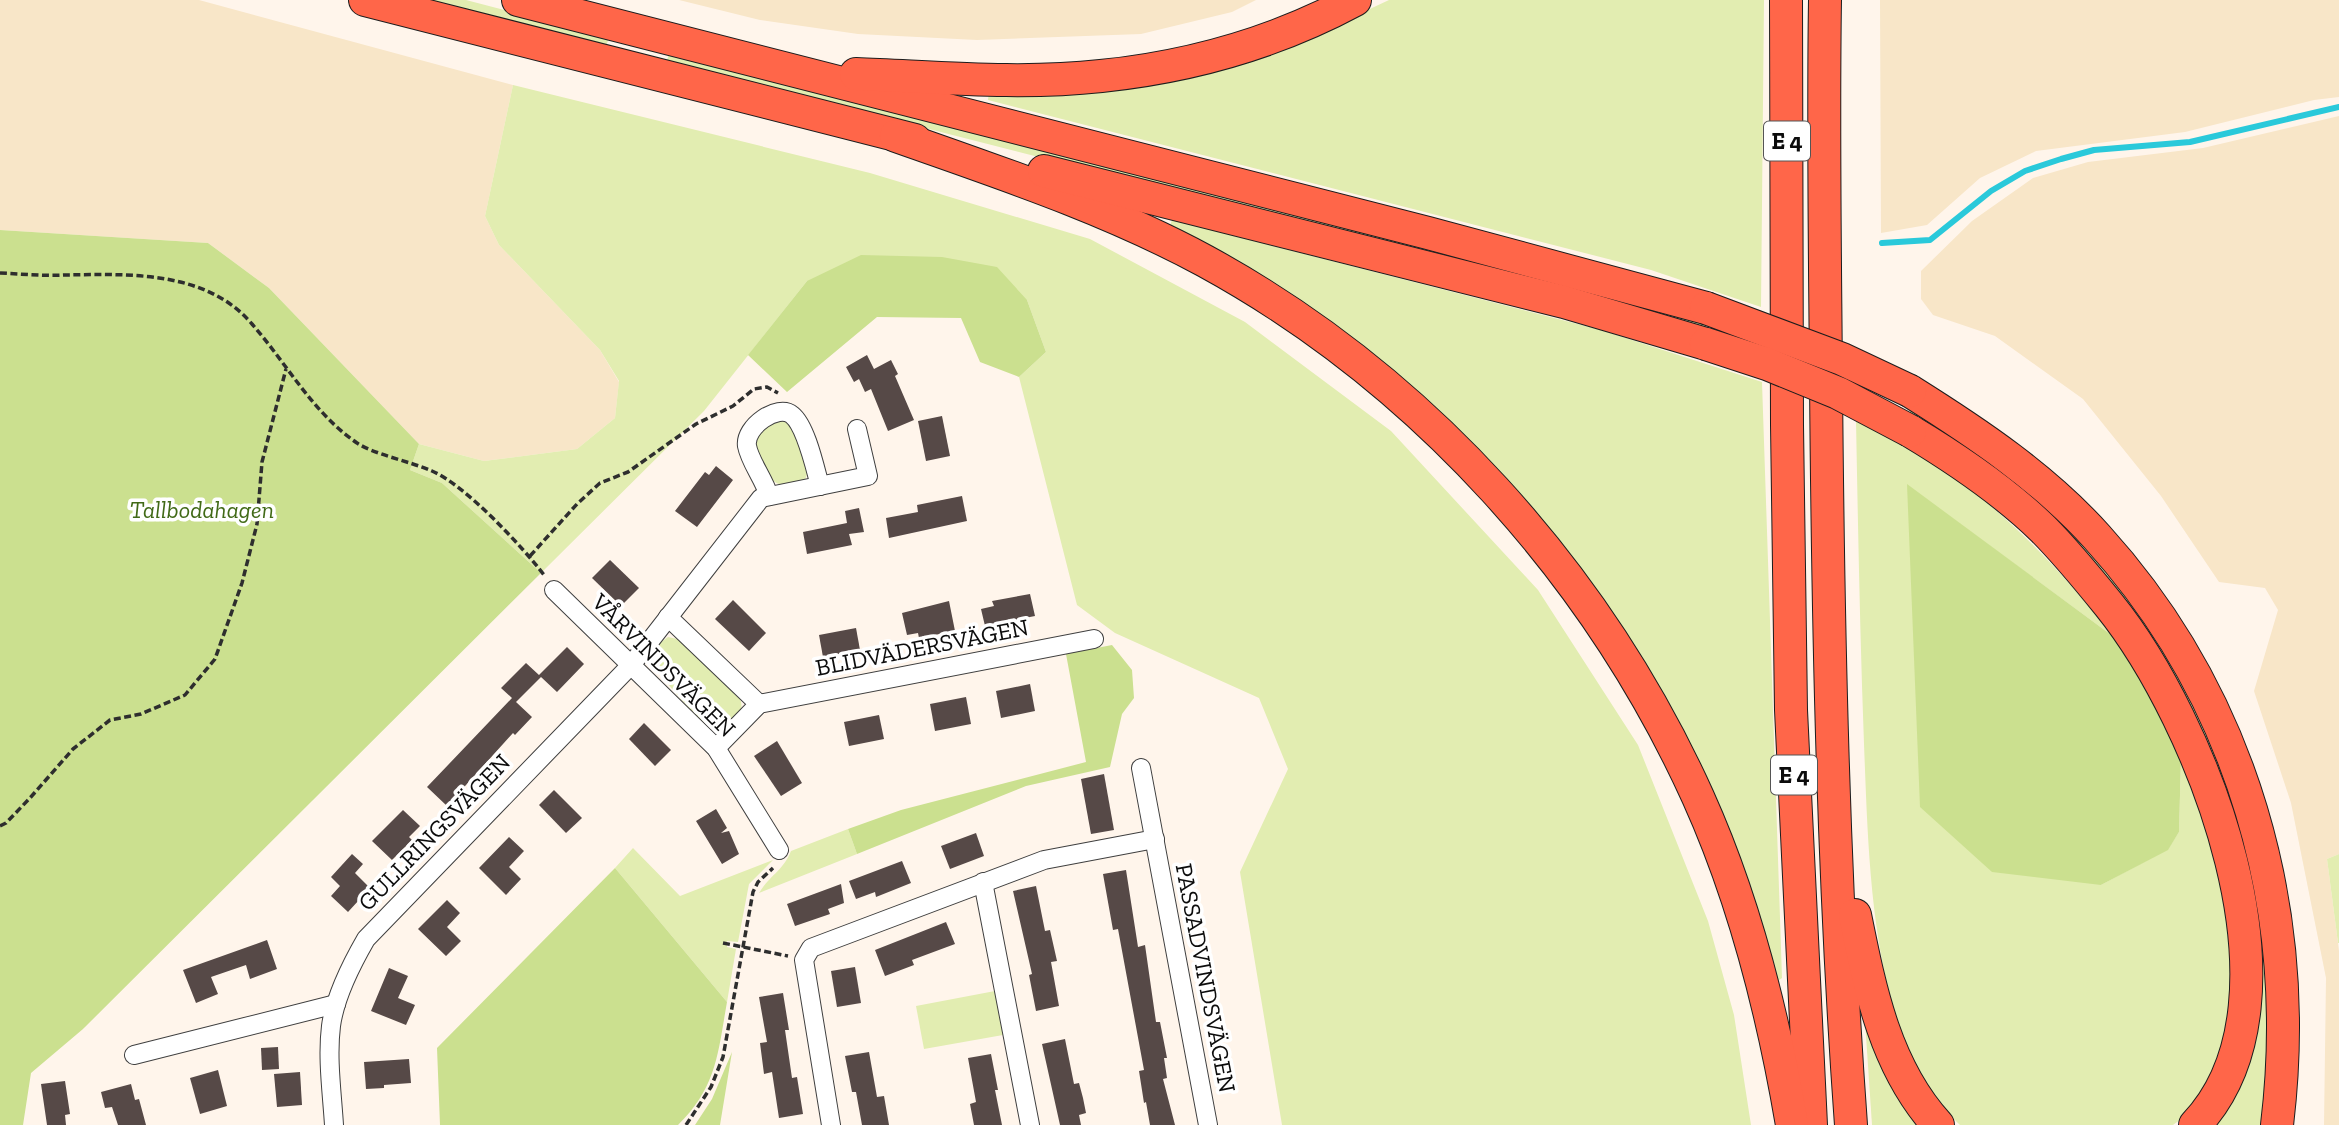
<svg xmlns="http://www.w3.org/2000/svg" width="2339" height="1125" font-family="'Zilla Slab',serif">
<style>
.farmland{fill:#f8e6c8}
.green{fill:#e2edb1}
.forest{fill:#cbe08f}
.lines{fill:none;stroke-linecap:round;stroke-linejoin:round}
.stream{stroke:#2ac9da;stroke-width:6}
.building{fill:#564947}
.minor-casing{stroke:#3f3f3f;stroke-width:20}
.motorway-casing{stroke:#1d1d1d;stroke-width:34}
.path{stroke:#2e2e2e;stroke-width:3.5;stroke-dasharray:7 3.5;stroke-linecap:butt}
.minor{stroke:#fff;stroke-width:18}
.motorway{stroke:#ff6649;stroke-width:32}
.motorway-bridge-casing{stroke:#1d1d1d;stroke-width:34;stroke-linecap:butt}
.motorway-bridge{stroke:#ff6649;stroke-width:32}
.labels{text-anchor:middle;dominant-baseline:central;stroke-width:7;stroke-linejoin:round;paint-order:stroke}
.shield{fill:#fff;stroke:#555;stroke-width:2}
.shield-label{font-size:23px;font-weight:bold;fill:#0c0c0c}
.park-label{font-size:24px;font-style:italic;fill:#416a17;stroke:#fff}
.street-label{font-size:24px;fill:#0c0c0c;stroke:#fff}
</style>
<rect width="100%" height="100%" fill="#fff5eb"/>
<!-- farmland -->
<g class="farmland">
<path d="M0 0H199L513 85 485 216 499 245 600 350 619 382 615 418 577 449 484 461 419 444 269 288 208 243 0 230Z"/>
<path d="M679 0H1256L1232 12 1141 34 977 40 858 34 760 20Z"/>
<path d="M1880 0H2339V97L2314 100 2185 132 2036 151 1980 178 1927 225 1881 233Z"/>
<path d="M2339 116V854L2327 859 2339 951V1125H2324L2326 978 2291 803 2254 691 2278 610 2265 588 2219 582 2161 496 2083 399 1995 336 1933 315 1921 299V271L1972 221 2033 178 2088 162 2203 148Z"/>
</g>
<!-- green -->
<g class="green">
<path d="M427 0H466L609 37 606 47Z"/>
<path d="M1389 0H1764L1761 307 1651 270 988 100 989 91 1280 51Z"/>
<path d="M669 54 883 107 1262 207 1441 251 1706 324V333L1262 214 671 63 667 60Z"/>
<path d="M513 85 870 173 1090 239 1245 322 1391 431 1538 590 1638 745 1708 921 1734 1015 1751 1125H1282L1240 872 1288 769 1259 698 1115 633 1077 605 1019 377 1046 352 1027 300 807 281 704 411 541 573 442 483 410 470 419 444 484 461 577 449 615 418 619 381 600 350 499 245 485 216Z"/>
<path d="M1172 220 1601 330 1762 382 1782 978 1773 984 1613 619 1538 516 1471 442 1400 378 1169 228Z"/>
<path d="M1910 407 2009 475 2080 542 2109 573 2137 612 2165 653 2202 719 2246 842 2264 938 2270 1041 2262 1125H2213C2246 1078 2257 1049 2260 992L2174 681 1910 417Z"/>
<path d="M783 420 791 423 809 468 805 480C798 482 790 485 783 485 763 483 745 440 762 426 767 422 776 421 783 420Z"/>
<path d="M1856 420C1875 430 1895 439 1914 450 1993 498 2057 565 2114 637L1907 485 2101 885 2168 849 2179 832 2181 759C2218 851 2257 992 2206 1084 2201 1093 2196 1105 2190 1112 2185 1117 2178 1121 2173 1125H1960C1936 1103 1917 1078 1906 1047 1870 952 1868 845 1864 744 1860 636 1858 528 1856 420Z"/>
<path d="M668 637 682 640 738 692C739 698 743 703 741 709 736 719 720 730 709 725 700 722 665 682 659 672 654 664 656 655 657 645Z"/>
<path d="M848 829 857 854 759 893C770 875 783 871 791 851Z"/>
<path d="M633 848 680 896 773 860 749 884 738 942 727 941V947L736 949 727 1002 615 868Z"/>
<path d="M2339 854V943H2338L2327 859Z"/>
<path d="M995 991 1003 1035 924 1049 916 1006Z"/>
<path d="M1865 1021 1920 1125H1872Z"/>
</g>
<!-- forest -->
<g class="forest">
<path d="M0 230 208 243 269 288 419 444 410 470 442 483 541 573 83 1029 31 1073 23 1125H0Z"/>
<path d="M861 255 942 257 997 267 1027 300 1046 352 1019 377 980 362 961 318 877 317 787 392 748 355 807 281Z"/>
<path d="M1907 484 2114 637 2149 693 2181 758 2179 832 2168 850 2101 885 1992 872 1920 807Z"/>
<path d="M1112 645 1132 670 1134 698 1122 714 1110 767 1026 786 857 854 848 829 901 810 1086 762 1066 654Z"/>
<path d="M615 868 727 1002C718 1052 717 1087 678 1125H440L437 1048Z"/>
<path d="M732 1052 720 1125H695L712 1099Z"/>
</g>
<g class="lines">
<!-- stream -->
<path class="stream" d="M1882 243 1930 240 1991 191 2025 171 2061 159 2094 150 2190 142 2339 107"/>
</g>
<!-- building -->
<g class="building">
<path d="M867 355 874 369 891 360 898 374 895 376 914 420 888 431 871 389 865 392 859 379 854 382 846 367Z"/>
<path d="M942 416 950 456 926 461 918 421Z"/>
<path d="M716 466 733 480 697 527 675 511 705 472 709 475Z"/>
<path d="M962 496 967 521 889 538 886 518 918 512 917 505Z"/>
<path d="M859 508 864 532 849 534 852 545 807 554 803 532 847 523 845 511Z"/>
<path d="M610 560 639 588 621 606 592 578Z"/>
<path d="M1030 594 1035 616 985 626 981 609 994 606 992 601Z"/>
<path d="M733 600 766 633 749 651 715 619Z"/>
<path d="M949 601 955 631 919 638 918 633 907 635 902 613Z"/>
<path d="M856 628 860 650 823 657 819 635Z"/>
<path d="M567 647 584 664 557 692 541 677 516 702 532 717 515 735 513 733 447 806 427 787 512 698 501 688 526 663 539 675Z"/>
<path d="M1030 684 1035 711 1001 718 996 691Z"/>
<path d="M966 697 971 724 935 731 930 704Z"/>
<path d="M879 715 884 739 849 746 844 722Z"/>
<path d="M644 723 671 750 655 766 629 739Z"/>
<path d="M777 741 802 783 781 796 754 756Z"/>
<path d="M1104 774 1114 830 1091 834 1081 779Z"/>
<path d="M554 790 582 818 566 833 539 805Z"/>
<path d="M716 809 727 828 721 833 729 831 739 854 722 864 696 821Z"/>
<path d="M403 810 420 826 409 837 412 840 392 860 372 841Z"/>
<path d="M976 833 984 856 950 869 941 846Z"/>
<path d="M509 837 524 851 509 867 521 879 506 895 479 868Z"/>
<path d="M352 854 363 864 355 873 370 888 348 912 331 896 340 886 331 877Z"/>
<path d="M902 861 911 883 876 897 875 892 856 899 849 881Z"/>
<path d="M1126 870 1138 947 1145 945 1156 1022H1160L1167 1058H1164L1167 1078 1163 1079 1175 1125H1150L1146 1102 1144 1103 1139 1071 1144 1070 1118 929 1113 930 1103 874Z"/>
<path d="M841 884 844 903 828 909 830 914 795 926 787 904Z"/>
<path d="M1036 886 1045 931 1050 930 1057 961 1051 962 1059 1006 1036 1011 1029 975 1032 974 1013 891Z"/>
<path d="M447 900 460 913 447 927 461 941 446 956 418 929Z"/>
<path d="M946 922 955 944 912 960 914 965 885 976 875 950Z"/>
<path d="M267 940 277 969 250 979 246 965 211 977 218 994 196 1003 183 970Z"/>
<path d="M855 967 861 1003 837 1007 831 971Z"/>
<path d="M389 968 408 976 398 998 415 1005 406 1025 371 1011Z"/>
<path d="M783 993 789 1030H785L792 1078 797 1077 803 1114 779 1118 772 1072 764 1074 760 1043 767 1042 759 997Z"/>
<path d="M1065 1039 1074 1084 1079 1083 1083 1098 1086 1113 1079 1115 1081 1125H1060L1042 1044Z"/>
<path d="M278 1047 279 1069 262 1070 261 1048Z"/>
<path d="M869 1052 877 1097 884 1096 889 1125H862L856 1092H852L845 1056Z"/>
<path d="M991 1054 998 1090H995L1002 1125H974L970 1104 976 1102 968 1058Z"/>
<path d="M409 1059 411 1083 384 1085V1088L366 1089 364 1062Z"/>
<path d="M218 1070 227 1106 200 1114 190 1078Z"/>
<path d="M300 1072 302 1105 277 1107 274 1074Z"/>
<path d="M65 1081 70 1114 65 1115 66 1125H47L41 1084Z"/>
<path d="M131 1084 135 1100 139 1099 146 1125H118L112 1107 105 1108 101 1092Z"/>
</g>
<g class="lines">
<!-- minor casing -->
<g class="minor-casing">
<g id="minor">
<path d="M769 496C764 479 750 462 747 446 744 427 778 403 792 415 806 426 815 468 820 486"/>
<path d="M554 590 716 748 779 850"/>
<path d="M668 617 759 704"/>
<path d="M759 704 1094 639"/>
<path d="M716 748 759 704"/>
<path d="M1141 768 1208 1125"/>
<path d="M983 882 1030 1125"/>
<path d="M134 1055 336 1004"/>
<path d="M334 1125C332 1093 327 1058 331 1026 335 996 351 965 366 939L632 664 761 498 868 476 857 429"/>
<path d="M831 1125 804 960 811 948 1044 860 1155 839"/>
</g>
</g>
<!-- motorway casing -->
<g class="motorway-casing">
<g id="motorway">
<path d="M365 0 915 140"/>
<path d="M518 0 1428 233 1706 308"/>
<path d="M1786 0 1787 425 1791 710 1811 1125"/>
<path d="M1825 0C1823 126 1825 253 1826 379 1828 628 1833 877 1851 1125"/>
<path d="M856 74C937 77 1020 85 1101 76 1189 67 1277 42 1355 0"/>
<path d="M896 136C1001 173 1107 208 1205 261 1421 379 1597 574 1698 797 1745 901 1773 1013 1792 1125"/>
<path d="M1044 171 1564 302 1706 344"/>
<path d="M1910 391C1977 433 2044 478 2097 537 2243 698 2303 911 2277 1125"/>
<path d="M1910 431C1955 458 2005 492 2043 529 2066 552 2088 579 2109 605 2201 719 2314 1000 2195 1125"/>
<path d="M1855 915C1870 989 1885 1067 1938 1125"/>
</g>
</g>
<!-- path -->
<g class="path">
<path d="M0 273C21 274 43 276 64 275 129 274 206 270 252 324 287 364 313 413 357 443 373 454 412 462 432 471 465 485 522 546 544 575"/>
<path d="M530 556 577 504 600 483 628 472 696 424 733 406 754 389 767 387 778 393"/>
<path d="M0 826 6 823 30 798 73 749 110 720 141 714 185 695 215 659 242 583 257 524 262 462 286 369"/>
<path d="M723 943 788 956"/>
<path d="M686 1125 711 1087 723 1057 753 892 758 882 773 868"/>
</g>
<!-- minor -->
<use href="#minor" class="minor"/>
<!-- motorway -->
<use href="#motorway" class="motorway"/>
<!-- motorway-bridge casing -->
<g class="motorway-bridge-casing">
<g id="motorway-bridge">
<path d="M1706 308 1842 359 1910 391"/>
<path d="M1706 344 1767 364 1838 393 1910 431"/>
</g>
</g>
<!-- motorway-bridge -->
<use href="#motorway-bridge" class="motorway-bridge"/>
</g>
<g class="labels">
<!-- shield labels -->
<g class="shield">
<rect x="1764" y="121.5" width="46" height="39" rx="5"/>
<rect x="1771" y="755.5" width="46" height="39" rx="5"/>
</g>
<g class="shield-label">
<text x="1787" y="141">E 4</text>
<text x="1794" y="775">E 4</text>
</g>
<!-- park labels -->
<g class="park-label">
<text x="202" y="509">Tallbodahagen</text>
</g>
<!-- street labels -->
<g class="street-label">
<text transform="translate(922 647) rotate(-11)">BLIDVÄDERSVÄGEN</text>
<text transform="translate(664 665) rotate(45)">VÅRVINDSVÄGEN</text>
<text transform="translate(434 832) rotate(-46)">GULLRINGSVÄGEN</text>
<text transform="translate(1206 978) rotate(79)">PASSADVINDSVÄGEN</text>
</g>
</g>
</svg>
